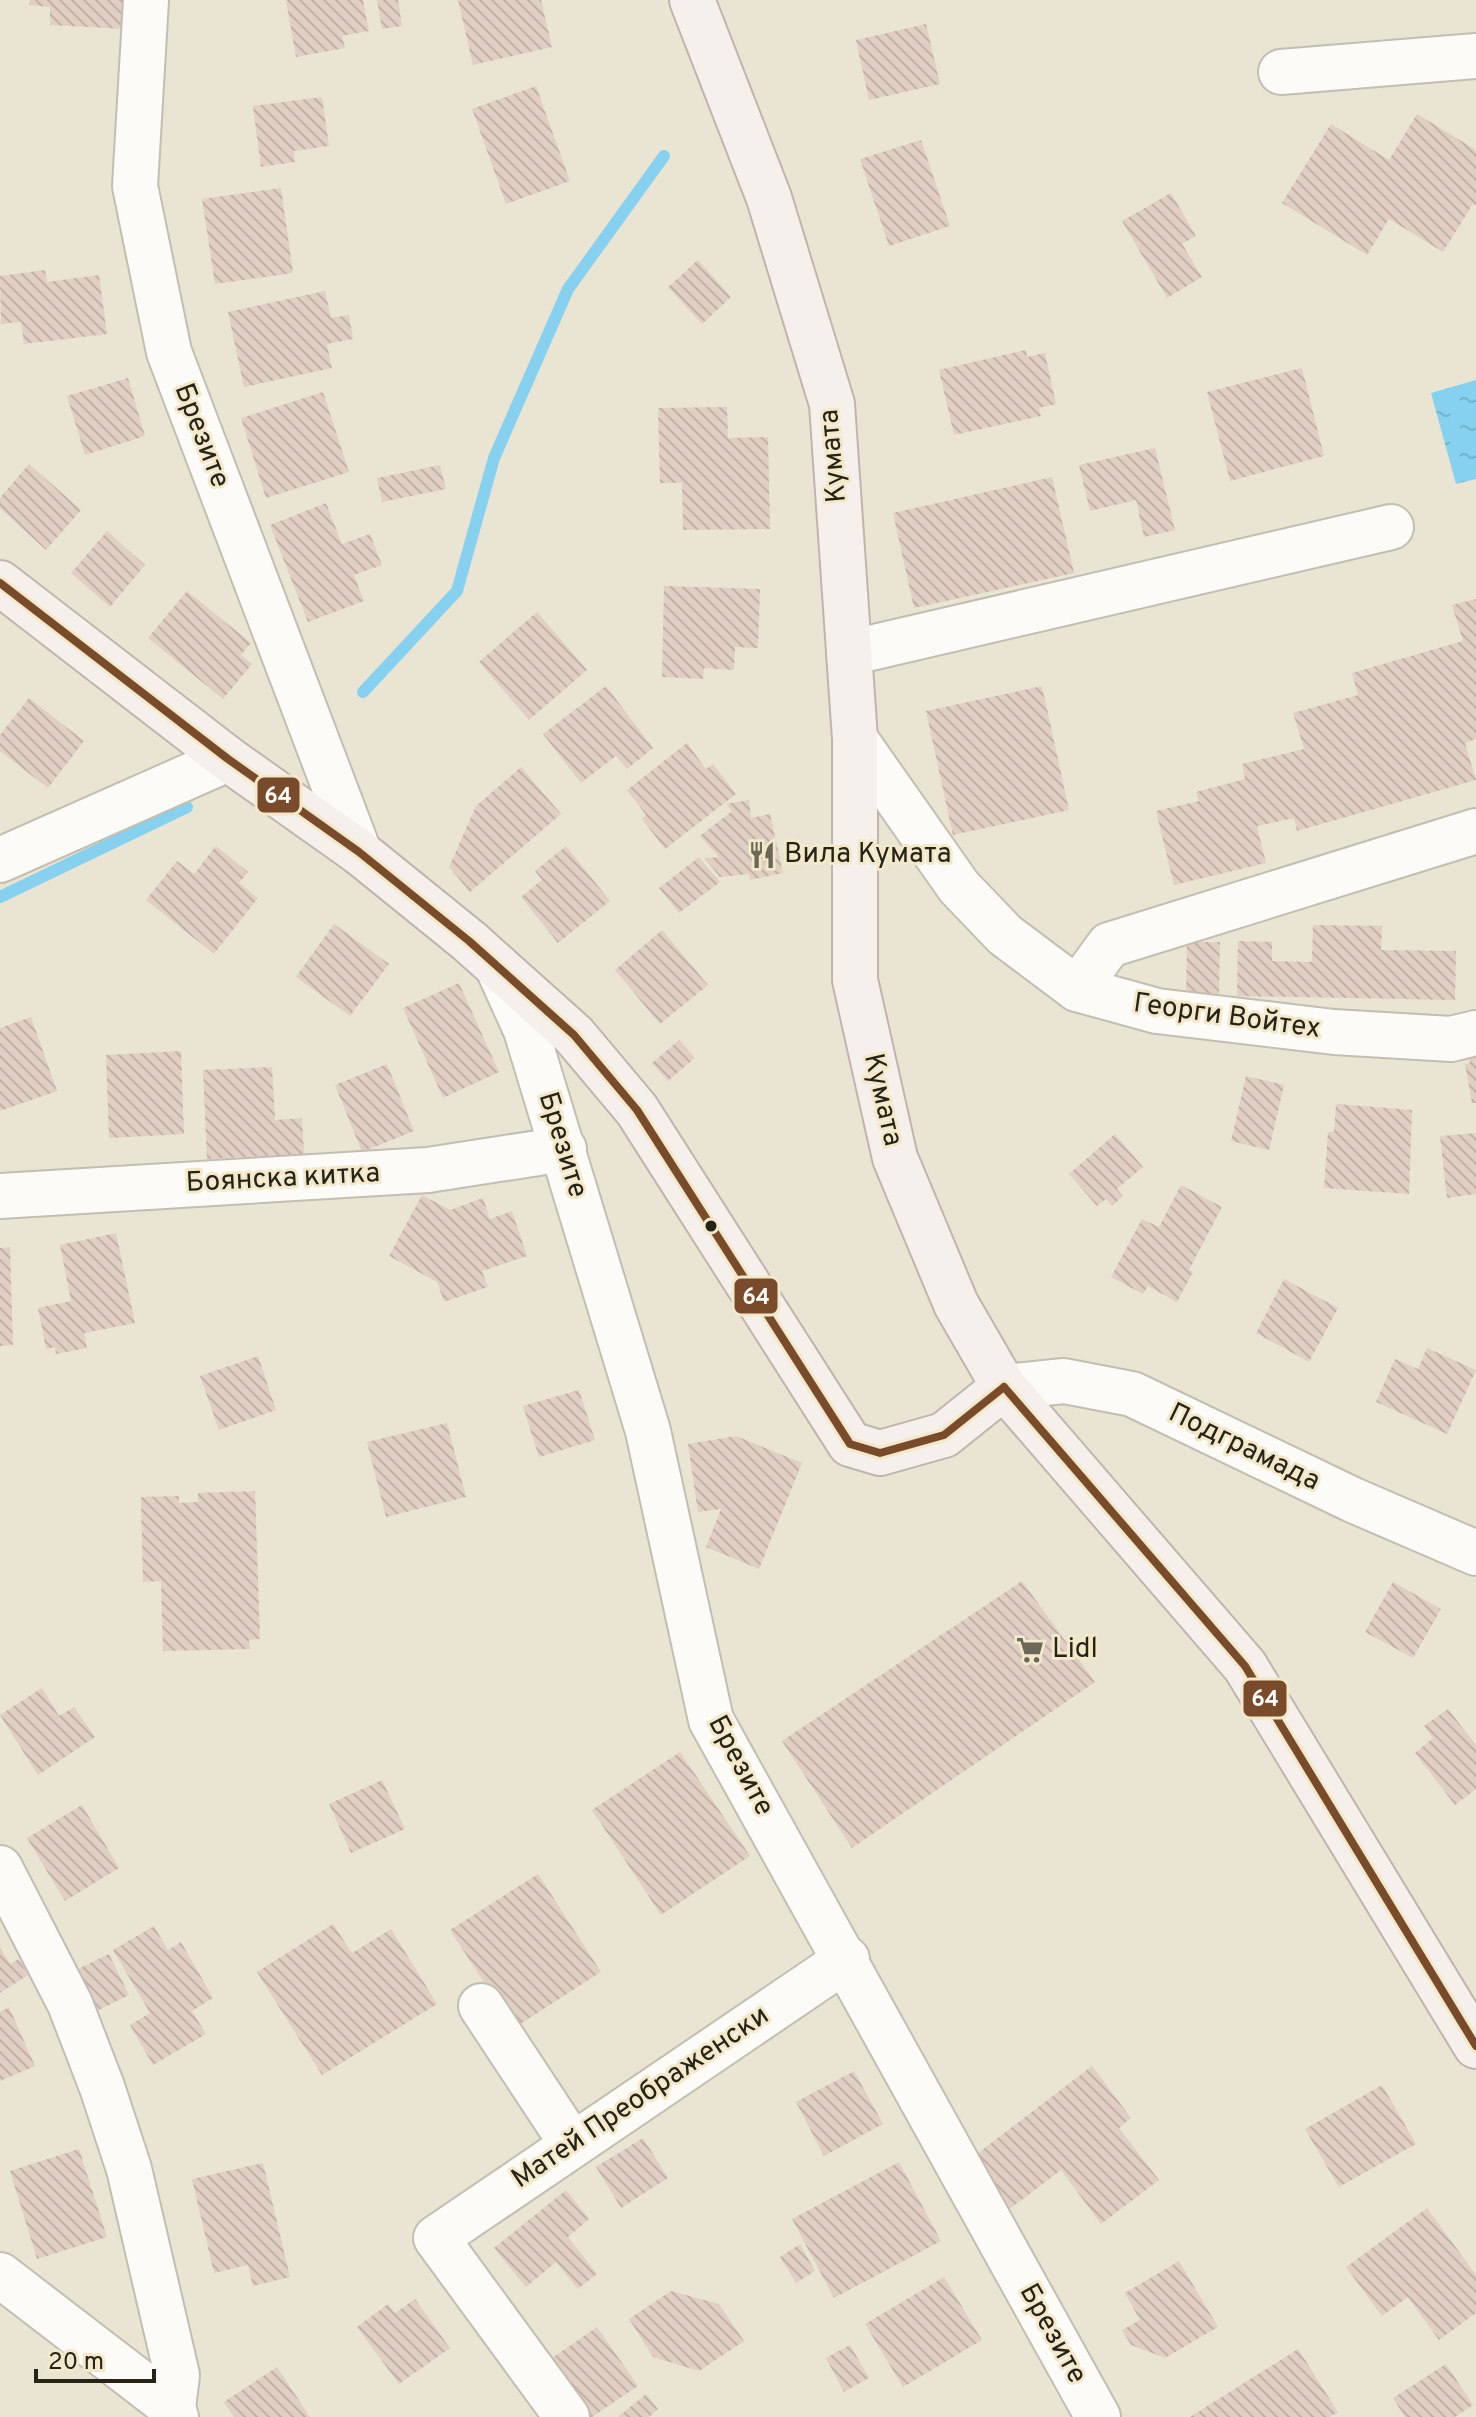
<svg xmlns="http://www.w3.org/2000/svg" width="1476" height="2417" font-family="Overpass,sans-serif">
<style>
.water{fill:url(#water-ripples)}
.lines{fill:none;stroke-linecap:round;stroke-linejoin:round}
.stream{stroke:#86d1ef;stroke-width:12}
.building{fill:url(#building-back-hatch)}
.minor-casing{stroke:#c2beb1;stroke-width:48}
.major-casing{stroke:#c1b4ad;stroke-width:48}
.minor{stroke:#fcfbf8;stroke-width:44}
.major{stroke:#f6f0ed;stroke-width:44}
.bus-1-casing{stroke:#f3e9ca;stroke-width:14}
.bus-1{stroke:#7a4b2a;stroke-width:8}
.bus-dot{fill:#262317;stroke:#f3e9ca;stroke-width:3}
.labels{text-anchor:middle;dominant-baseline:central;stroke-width:6;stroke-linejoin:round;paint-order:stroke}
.street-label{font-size:28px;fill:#262317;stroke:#f3e9ca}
.poi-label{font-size:28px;fill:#262317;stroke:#f3e9ca;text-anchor:start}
.line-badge{stroke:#f3e9ca;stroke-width:3}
.badge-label{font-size:22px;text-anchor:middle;font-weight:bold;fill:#fff}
</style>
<defs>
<pattern id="water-ripples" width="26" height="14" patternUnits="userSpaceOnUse" patternTransform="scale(2)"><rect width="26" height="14" fill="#86d1ef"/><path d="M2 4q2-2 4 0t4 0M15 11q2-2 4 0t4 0" fill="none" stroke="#74b3cc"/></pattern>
<pattern id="building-back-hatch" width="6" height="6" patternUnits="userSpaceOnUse" patternTransform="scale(2)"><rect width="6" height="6" fill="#e1cfc4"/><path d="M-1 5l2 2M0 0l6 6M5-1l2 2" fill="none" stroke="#c1b1a8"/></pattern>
</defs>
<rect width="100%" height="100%" fill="#eae4d3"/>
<!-- water -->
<path class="water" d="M1476 380V479L1456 484 1431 393Z"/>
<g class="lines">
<!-- stream -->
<g class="stream">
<path d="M363 692 457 591 494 458 568 289 664 156"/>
<path d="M0 897 187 807"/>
</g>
</g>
<!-- building -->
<g class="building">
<path d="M30 0H126L125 29 50 25V7L29 5Z"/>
<path d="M286 0H363L369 31 342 36 345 48 296 57Z"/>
<path d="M377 0H398L402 26 382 29Z"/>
<path d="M458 0H541L552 47 473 65Z"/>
<path d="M926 24 940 84 869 100 856 40Z"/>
<path d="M536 86 570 181 506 204 472 109Z"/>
<path d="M322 97 329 146 294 151 295 162 261 167 253 106Z"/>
<path d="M1417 114 1476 150V206L1473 204 1443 252 1389 219 1367 255 1282 203 1331 124 1389 160Z"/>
<path d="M921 140 950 226 889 246 860 159Z"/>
<path d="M281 188 293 273 215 284 202 199Z"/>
<path d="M1171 193 1196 236 1182 244 1202 277 1167 298 1122 221Z"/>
<path d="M698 260 731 297 702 324 668 287Z"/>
<path d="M45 270 47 282 99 275 107 334 24 344 21 322 1 324 0 276Z"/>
<path d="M325 291 331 318 349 315 353 339 327 344 332 368 244 387 228 312Z"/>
<path d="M1026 350 1027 357 1045 353 1056 404 1039 408 1041 416 954 435 939 370Z"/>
<path d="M1302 368 1324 456 1230 481 1207 392Z"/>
<path d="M128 378 145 436 85 455 67 396Z"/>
<path d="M323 392 349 472 266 498 241 418Z"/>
<path d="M727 407 728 438 768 437 770 529 683 530 682 483H660L658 408Z"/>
<path d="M1155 448 1175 530 1144 537 1136 500 1090 511 1079 465Z"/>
<path d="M29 464 81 510 46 550 0 508V498Z"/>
<path d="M440 465 446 489 382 502 377 478Z"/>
<path d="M1052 477 1074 573 914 608 893 513Z"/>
<path d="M326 503 342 544 370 534 382 565 354 575 364 601 308 622 270 525Z"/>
<path d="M107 531 145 565 110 607 71 573Z"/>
<path d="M664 586 760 589 758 648 735 647 734 670 704 668 703 679 662 677Z"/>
<path d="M187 591 251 643 241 655 252 664 223 699 148 638Z"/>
<path d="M1476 599V739L1465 743 1476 780 1297 831 1294 818 1257 826 1266 863 1174 885 1156 811 1199 801 1196 792 1245 779 1242 764 1304 749 1293 713 1358 695 1352 673 1463 641 1452 605Z"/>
<path d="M537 612 587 670 529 720 479 662Z"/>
<path d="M606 686 653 748 627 769 616 756 581 783 543 734Z"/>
<path d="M1042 686 1069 810 953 835 926 711Z"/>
<path d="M29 698 84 741 48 788 0 751V735Z"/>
<path d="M687 743 706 769 713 764 736 794 665 849 642 819 646 815 627 790Z"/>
<path d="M521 767 561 814 470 892 449 867 476 806Z"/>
<path d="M749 800 751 818 770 814 783 873 750 880 749 874 720 877 704 858 719 857 700 836 732 811 726 804Z"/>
<path d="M216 846 248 872 239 883 258 898 214 954 146 900 177 861 194 874Z"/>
<path d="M566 846 610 901 558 943 521 897 542 880 535 871Z"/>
<path d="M699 857 720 882 679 913 659 888Z"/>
<path d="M334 924 389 964 350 1016 296 977Z"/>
<path d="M1313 925 1382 926 1381 950 1456 951 1455 1000 1237 996 1238 941 1272 942V961L1312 962Z"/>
<path d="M662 930 708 985 660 1024 615 970Z"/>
<path d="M1187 942H1220L1219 995 1186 994Z"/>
<path d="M459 983 499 1072 443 1098 403 1008Z"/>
<path d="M31 1017 57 1091 0 1111V1028Z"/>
<path d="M679 1040 695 1058 668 1081 652 1063Z"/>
<path d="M181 1051 184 1134 109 1138 106 1055Z"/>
<path d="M1476 1052V1103H1472L1465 1064 1470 1063 1469 1054Z"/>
<path d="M387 1064 414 1131 362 1152 335 1085Z"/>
<path d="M272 1067 275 1120 302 1118 304 1154 207 1159 203 1070Z"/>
<path d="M1246 1076 1284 1085 1269 1150 1231 1141Z"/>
<path d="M1336 1104 1412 1110 1409 1194 1324 1188 1328 1132H1334Z"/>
<path d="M1476 1133V1194L1447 1198 1440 1136Z"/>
<path d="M1115 1134 1143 1167 1117 1189 1123 1196 1112 1206 1106 1199 1097 1206 1069 1174Z"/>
<path d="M1181 1185 1222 1207 1189 1270 1193 1272 1177 1302 1148 1286 1143 1294 1111 1277 1142 1219 1159 1227Z"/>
<path d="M422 1195 450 1210 483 1198 490 1219 512 1211 527 1256 482 1271 488 1287 444 1302 437 1282 389 1256Z"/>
<path d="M116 1233 135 1323 84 1333 87 1348 56 1354 55 1347 46 1349 38 1308 71 1301 60 1245Z"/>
<path d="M10 1247 13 1345 0 1346V1248Z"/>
<path d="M1284 1279 1338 1308 1309 1362 1256 1333Z"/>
<path d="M1427 1348 1476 1370 1447 1434 1376 1402 1395 1359 1418 1369Z"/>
<path d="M258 1356 276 1410 219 1430 200 1376Z"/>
<path d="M579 1390 595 1440 539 1457 523 1406Z"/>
<path d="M447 1423 466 1497 386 1517 367 1442Z"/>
<path d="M736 1436 802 1463 759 1569 706 1547 721 1509 698 1512 688 1444Z"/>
<path d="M255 1491 260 1639 249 1640 250 1649 163 1651 161 1581 143 1582 141 1497 179 1496V1503L198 1502V1493Z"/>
<path d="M1022 1581 1095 1682 852 1848 782 1741Z"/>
<path d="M1393 1582 1441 1609 1413 1658 1365 1632Z"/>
<path d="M42 1688 59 1716 74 1707 95 1737 38 1775 0 1715Z"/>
<path d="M1448 1709 1476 1745V1789L1455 1805 1415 1753 1433 1738 1424 1726Z"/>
<path d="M680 1752 750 1856 661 1915 592 1810Z"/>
<path d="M382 1780 405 1829 351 1853 329 1804Z"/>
<path d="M82 1805 119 1868 65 1901 27 1838Z"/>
<path d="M538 1874 601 1972 514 2028 450 1930Z"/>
<path d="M333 1924 352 1953 391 1929 437 2004 322 2075 257 1972Z"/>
<path d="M154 1926 168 1950 181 1942 213 1998 192 2011 206 2034 153 2065 130 2025 150 2013 113 1950Z"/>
<path d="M0 1947 10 1964 19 1959 28 1975 0 1993Z"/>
<path d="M109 1954 129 1995 91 2014 70 1973Z"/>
<path d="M9 2007 35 2066 0 2081V2012Z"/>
<path d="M1092 2066 1131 2118 1119 2128 1159 2180 1101 2224 1061 2170 1003 2214 965 2163Z"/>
<path d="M854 2071 883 2124 824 2156 796 2102Z"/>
<path d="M1382 2085 1416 2144 1339 2187 1305 2129Z"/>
<path d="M643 2138 668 2178 621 2208 596 2167Z"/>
<path d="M79 2149 107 2237 37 2259 10 2171Z"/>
<path d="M899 2162 941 2241 834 2298 792 2219Z"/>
<path d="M263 2163 290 2277 253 2286 248 2265 214 2273 192 2179Z"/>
<path d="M566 2190 589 2219 568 2237 597 2274 578 2289 556 2262 526 2287 494 2248Z"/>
<path d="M1427 2208 1476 2275V2313L1439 2340 1408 2297 1382 2316 1346 2267Z"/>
<path d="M800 2244 815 2271 796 2283 780 2257Z"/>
<path d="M1179 2261 1218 2327 1165 2358 1131 2345 1122 2330 1140 2320 1125 2293Z"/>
<path d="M944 2277 982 2340 903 2387 865 2324Z"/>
<path d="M671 2291 719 2304 744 2341 699 2371 653 2357 629 2319Z"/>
<path d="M415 2299 450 2348 399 2384 357 2327 388 2304 395 2313Z"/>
<path d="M597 2327 638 2386 592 2417H582L545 2363Z"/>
<path d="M850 2345 869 2378 844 2392 826 2358Z"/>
<path d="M1298 2349 1338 2412 1330 2417H1190Z"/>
<path d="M1446 2364 1473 2405 1455 2417H1405L1393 2398Z"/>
<path d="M277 2367 310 2417H234L224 2402Z"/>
<path d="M646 2394 658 2409 649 2417H618Z"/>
</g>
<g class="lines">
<!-- minor casing -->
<g class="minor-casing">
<g id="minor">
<path d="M146 0 135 186 169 352 359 852"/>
<path d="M1281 72 1476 56"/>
<path d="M849 653 1391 527"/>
<path d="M855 739 959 887 1005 935 1077 989 1157 1011 1334 1032 1451 1039 1476 1033"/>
<path d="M0 860 228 759"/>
<path d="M497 966 526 1030 648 1431 711 1720 1098 2417"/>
<path d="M1077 989 1109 945 1476 831"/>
<path d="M0 1196 428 1170 564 1149"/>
<path d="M1004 1387 1064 1381 1132 1394 1353 1500 1476 1553"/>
<path d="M0 1868 70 2004 102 2087 129 2169 177 2375 173 2408 176 2417"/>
<path d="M481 2006 572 2144"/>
<path d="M0 2275 173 2408"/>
<path d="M567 2417 436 2238 847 1959"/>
</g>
</g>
<!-- major casing -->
<g class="major-casing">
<g id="major">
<path d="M692 0 769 198 832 404 855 739V980L895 1158 956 1304 1004 1387 1245 1666 1476 2046"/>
<path d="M0 583 228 759 359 852 469 941 574 1035 637 1110 850 1444 880 1453 944 1435 1004 1387"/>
</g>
</g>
<!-- minor -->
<use href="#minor" class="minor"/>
<!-- major -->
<use href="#major" class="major"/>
<!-- bus-1 casing -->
<g class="bus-1-casing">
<g id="bus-1">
<path d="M0 583 228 759 359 852 469 941 574 1035 637 1110 850 1444 880 1453 944 1435 1004 1387"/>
<path d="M1004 1387 1245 1666 1476 2046"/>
</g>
</g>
<!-- bus-1 -->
<use href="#bus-1" class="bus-1"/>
</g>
<!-- icons -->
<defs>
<g id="restaurant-bare" transform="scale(2.16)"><path d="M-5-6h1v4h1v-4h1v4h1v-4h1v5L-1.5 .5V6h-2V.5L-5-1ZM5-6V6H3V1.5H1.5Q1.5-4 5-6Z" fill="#6b6759" stroke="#f3e9ca" stroke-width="2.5" paint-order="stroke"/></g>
<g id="supermarket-bare" transform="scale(2.16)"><path d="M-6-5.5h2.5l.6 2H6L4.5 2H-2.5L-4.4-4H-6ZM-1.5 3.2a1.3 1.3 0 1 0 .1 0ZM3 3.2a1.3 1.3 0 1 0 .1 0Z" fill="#6b6759" stroke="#f3e9ca" stroke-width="2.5" paint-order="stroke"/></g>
</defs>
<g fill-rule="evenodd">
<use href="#restaurant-bare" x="762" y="855"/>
<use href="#supermarket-bare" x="1030" y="1650"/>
</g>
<!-- markers -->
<circle class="bus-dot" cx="711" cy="1226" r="7"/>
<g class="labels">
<!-- street labels -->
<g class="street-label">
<text transform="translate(201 436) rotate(69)">Брезите</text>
<text transform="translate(834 456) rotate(-95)">Кумата</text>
<text transform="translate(1227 1017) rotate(8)">Георги Войтех</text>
<text transform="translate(882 1100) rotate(77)">Кумата</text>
<text transform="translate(562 1145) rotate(73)">Брезите</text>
<text transform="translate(283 1179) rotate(-3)">Боянска китка</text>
<text transform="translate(1244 1448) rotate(26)">Подграмада</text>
<text transform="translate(740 1766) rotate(62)">Брезите</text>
<text transform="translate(641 2098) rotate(-34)">Матей Преображенски</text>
<text transform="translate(1052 2334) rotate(61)">Брезите</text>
</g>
<!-- poi labels -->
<g class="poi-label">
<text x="784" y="855">Вила Кумата</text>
<text x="1052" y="1650">Lidl</text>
</g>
</g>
<g class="line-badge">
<rect x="256" y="776" width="45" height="38" rx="8" fill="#7a4b2a"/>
<rect x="733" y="1277" width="46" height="38" rx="8" fill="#7a4b2a"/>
<rect x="1242" y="1679" width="46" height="39" rx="8" fill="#7a4b2a"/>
</g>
<g class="badge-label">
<text x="278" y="803">64</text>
<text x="756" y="1304">64</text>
<text x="1265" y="1706">64</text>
</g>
<!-- scale -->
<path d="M36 2369v12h118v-12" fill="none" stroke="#262317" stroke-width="4"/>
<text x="48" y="2369" font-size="24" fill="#262317" stroke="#f3e9ca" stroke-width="6" paint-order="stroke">20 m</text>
</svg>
